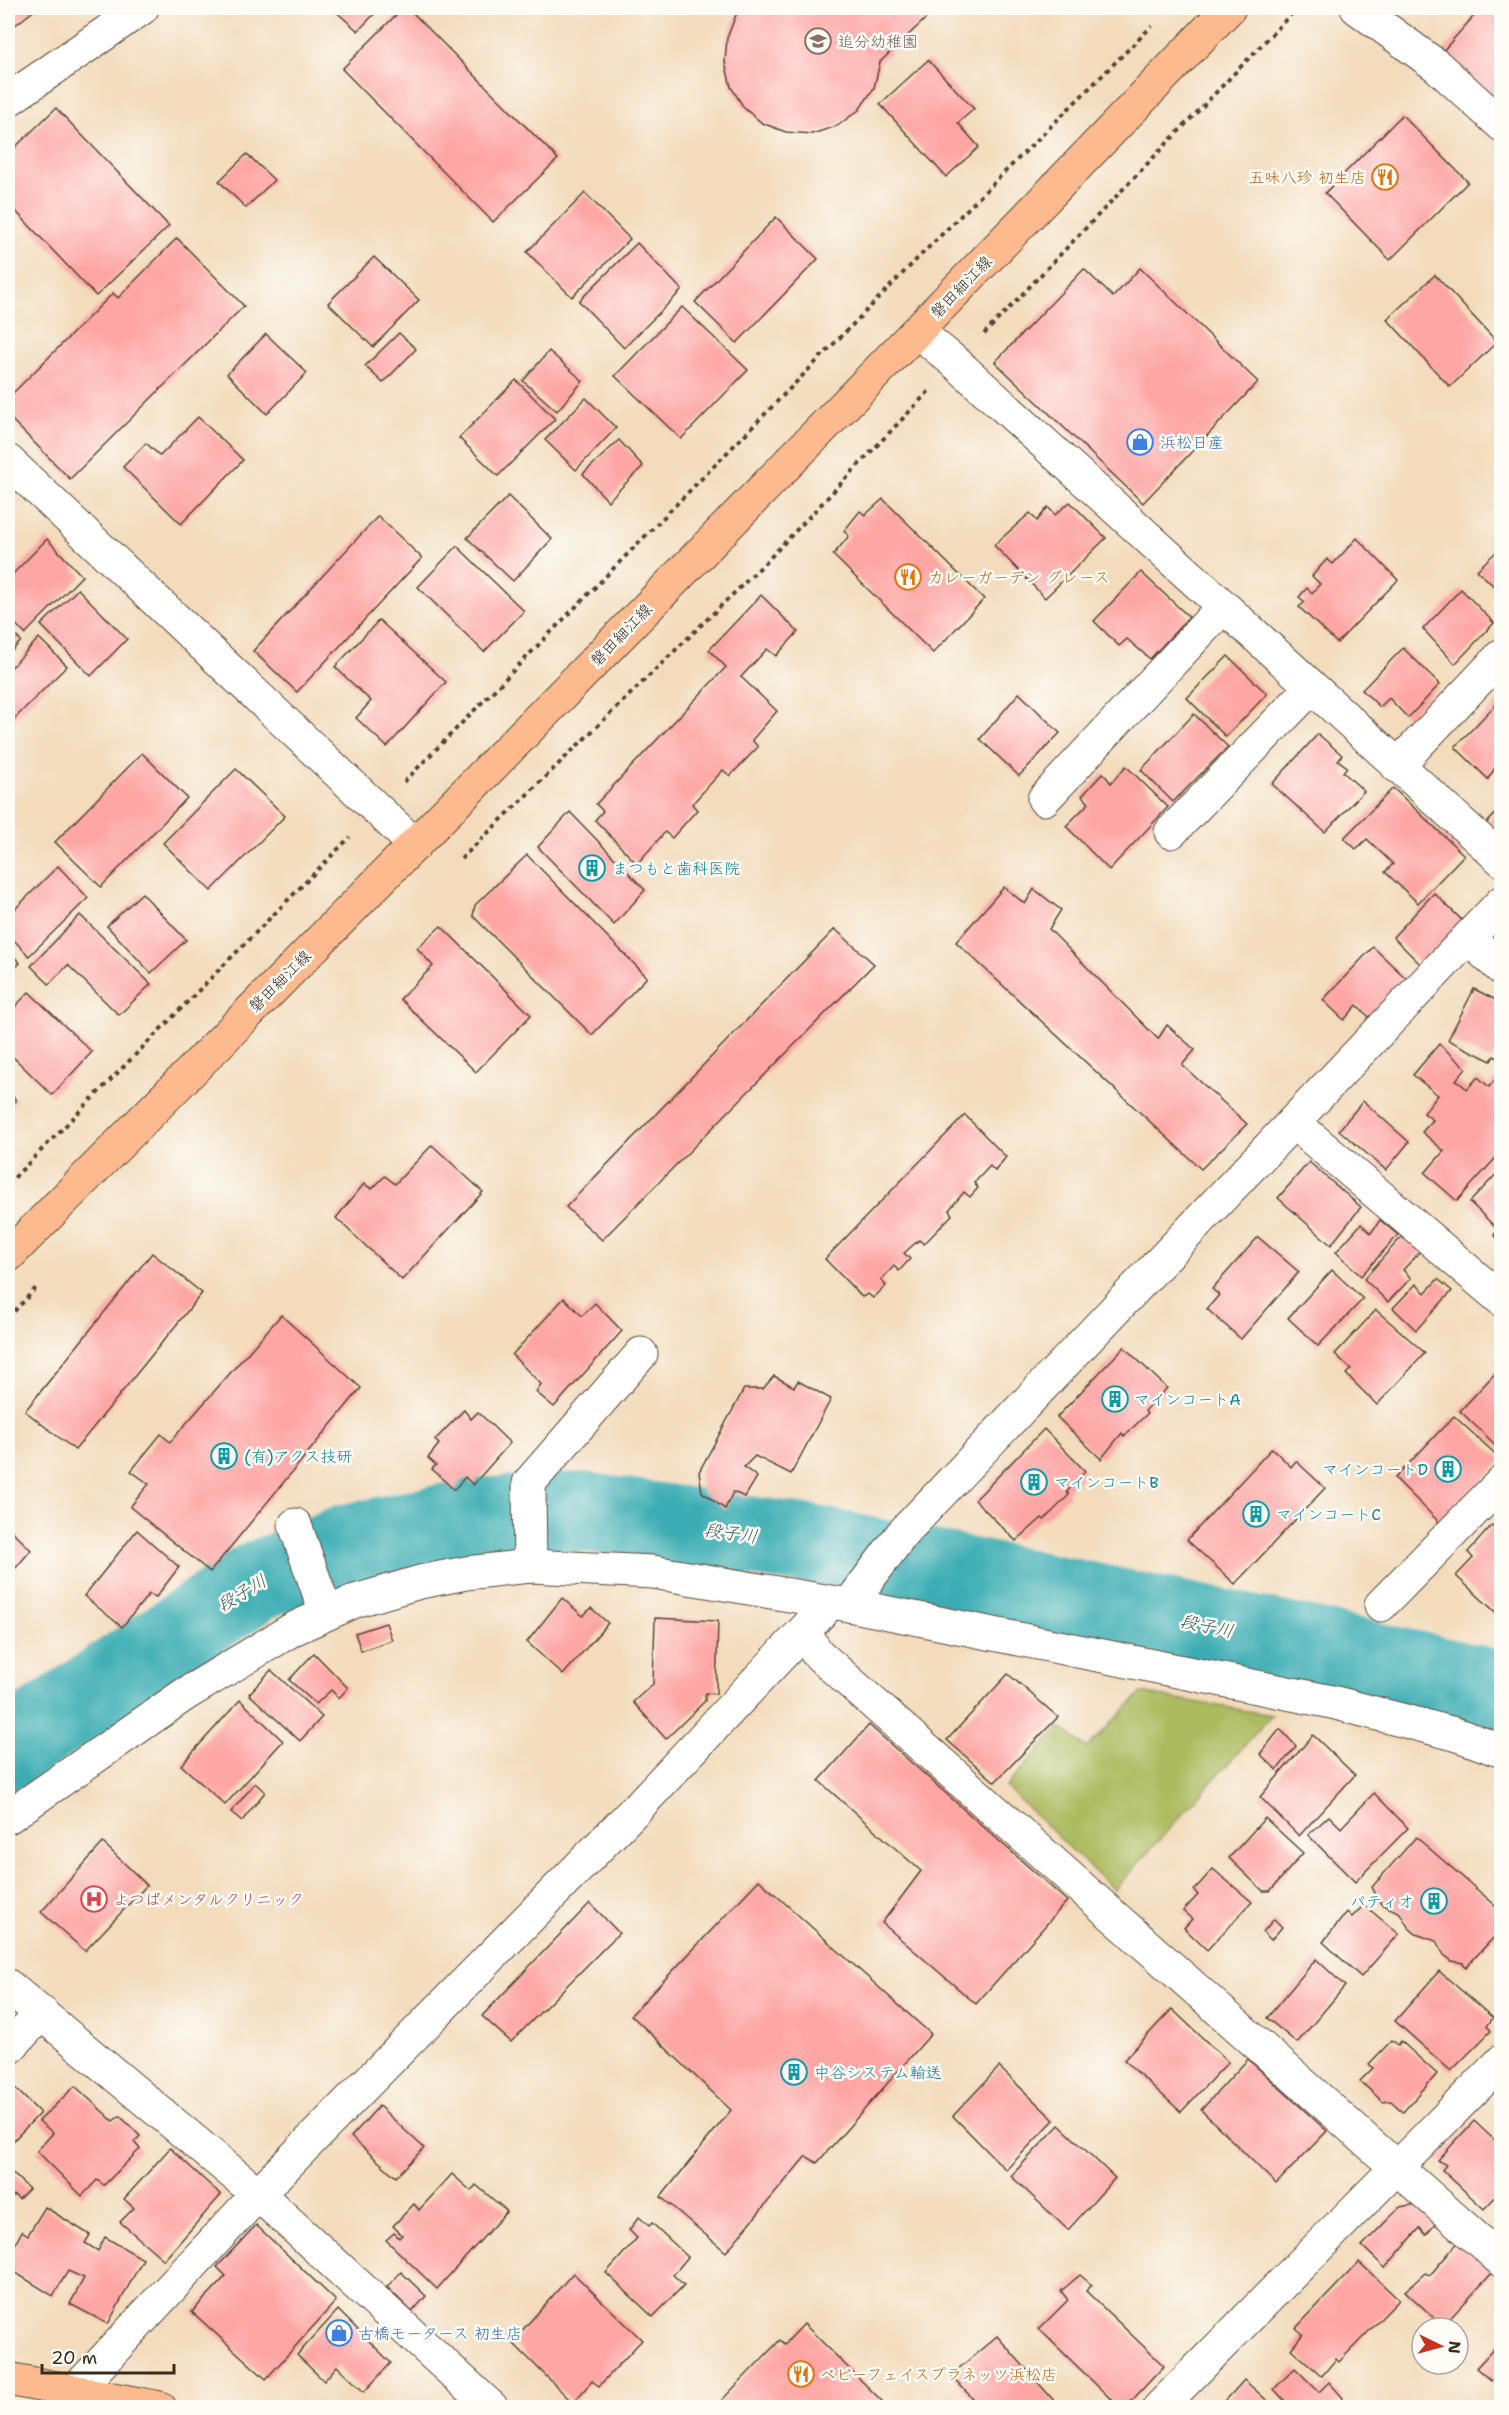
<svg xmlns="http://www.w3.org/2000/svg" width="1509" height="2415" font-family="'Shantell Sans','Klee One',sans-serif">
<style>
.green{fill:#acbb5e;stroke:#74723e;stroke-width:1.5}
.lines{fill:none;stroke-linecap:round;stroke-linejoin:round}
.river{stroke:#3badb3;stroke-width:80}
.building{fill:#fda6a4}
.minor-casing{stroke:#574536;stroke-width:35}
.major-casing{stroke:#574536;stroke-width:35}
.highway-casing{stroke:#574536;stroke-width:35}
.path{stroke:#574536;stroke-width:4;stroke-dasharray:4.5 4.5;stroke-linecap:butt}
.minor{stroke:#fff;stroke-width:33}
.major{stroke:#fcba8e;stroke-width:33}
.highway{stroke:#fcba8e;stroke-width:33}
.labels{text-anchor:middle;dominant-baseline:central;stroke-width:5;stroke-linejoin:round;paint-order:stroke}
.education-label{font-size:16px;fill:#785e54;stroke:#fdfcf7;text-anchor:start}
.food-label{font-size:16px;fill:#c56008;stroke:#fdfcf7;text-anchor:start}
.street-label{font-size:16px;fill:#3b2a1e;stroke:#fdfcf7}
.shop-label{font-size:16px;fill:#366cbe;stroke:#fdfcf7;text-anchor:start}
.culture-label{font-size:16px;fill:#0d838f;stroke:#fdfcf7;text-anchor:start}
.health-label{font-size:16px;fill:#be3a42;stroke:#fdfcf7;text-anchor:start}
.water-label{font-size:18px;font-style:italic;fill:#3b5e5a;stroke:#fdfcf7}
</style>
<rect width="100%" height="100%" fill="#fdfcf7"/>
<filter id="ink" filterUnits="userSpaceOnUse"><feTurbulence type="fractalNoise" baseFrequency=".0167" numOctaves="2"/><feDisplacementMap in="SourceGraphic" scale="12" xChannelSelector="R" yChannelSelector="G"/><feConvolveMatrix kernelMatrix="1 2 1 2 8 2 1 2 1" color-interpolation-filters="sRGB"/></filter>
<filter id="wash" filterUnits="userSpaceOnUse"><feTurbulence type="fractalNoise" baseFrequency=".008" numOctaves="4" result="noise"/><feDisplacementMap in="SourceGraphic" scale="24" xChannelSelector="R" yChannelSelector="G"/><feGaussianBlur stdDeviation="1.35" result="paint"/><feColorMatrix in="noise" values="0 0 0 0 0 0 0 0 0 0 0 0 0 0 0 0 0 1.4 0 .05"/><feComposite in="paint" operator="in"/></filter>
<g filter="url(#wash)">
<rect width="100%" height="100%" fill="#f3dbbb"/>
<!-- green -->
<path class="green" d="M1141 1693 1272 1715 1114 1890 1006 1787 1060 1727 1087 1748Z"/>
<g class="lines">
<!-- river -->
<path class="river" d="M8 1750 255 1582 346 1544 473 1518 583 1512 805 1544 1299 1645 1502 1691"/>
</g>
<g id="blocks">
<!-- building -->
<g class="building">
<path d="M8 8H37L8 31Z"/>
<path d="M332 8H380L358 31Z"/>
<path d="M403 8H408L558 159 493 222 342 69Z"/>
<path d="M743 8H937L880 62 874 88 859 110 837 126 812 134 786 132 762 123 744 108 731 87 725 62 727 38 736 15Z"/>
<path d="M1481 8H1502V105L1442 52Z"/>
<path d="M928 60 974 109 958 123 979 147 946 177 880 104Z"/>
<path d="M56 108 169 226 96 296 8 203V154Z"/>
<path d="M1402 115 1468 182 1390 260 1325 193Z"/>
<path d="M247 154 274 180 246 208 219 181Z"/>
<path d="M585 193 630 239 572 297 527 252Z"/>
<path d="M776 217 818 259 737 343 695 302Z"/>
<path d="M177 238 244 306 70 479 8 416V398L113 293 118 298Z"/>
<path d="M637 243 682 290 624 348 579 301Z"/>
<path d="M374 257 419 300 373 347 328 303Z"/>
<path d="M1140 268 1258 382 1143 503 995 362 1084 269 1113 297Z"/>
<path d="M1435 275 1497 342 1450 387 1387 319Z"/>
<path d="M682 307 748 370 681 439 615 376Z"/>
<path d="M399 333 416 349 383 383 365 366Z"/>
<path d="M266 334 307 373 267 414 227 374Z"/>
<path d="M549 351 583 381 557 411 523 381Z"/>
<path d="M516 380 555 419 498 476 459 438Z"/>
<path d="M586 398 616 428 576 470 545 440Z"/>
<path d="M198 417 243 460 181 524 123 467 146 443 160 456Z"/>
<path d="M619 440 643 466 608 501 583 474Z"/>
<path d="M508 496 552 539 513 581 467 538Z"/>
<path d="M883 499 984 599 933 653 833 555 849 536 844 531 860 511 865 515Z"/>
<path d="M1070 502 1106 538 1045 598 994 545 1030 513 1037 521 1048 507 1055 515Z"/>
<path d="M378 516 422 558 297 692 253 651Z"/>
<path d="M1357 538 1398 580 1337 643 1299 607 1305 602 1299 597 1307 588 1312 593 1320 584 1312 576 1327 559 1333 564Z"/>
<path d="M47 539 82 576 25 634 8 616V579Z"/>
<path d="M457 546 524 611 484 652 418 587Z"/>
<path d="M1496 552 1502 560V594L1477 570Z"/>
<path d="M1141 572 1189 617 1150 659 1127 639 1119 646 1094 621Z"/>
<path d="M78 589 127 639 91 676 41 625Z"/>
<path d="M1461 589 1494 623 1455 664 1423 629Z"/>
<path d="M761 595 798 632 776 656 767 649 741 677 777 711 752 740 758 747 730 776 723 770 692 804 697 810 672 838 665 832 637 864 595 820 603 811 596 804 726 667 709 650Z"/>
<path d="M379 620 446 682 387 747 356 718 371 701 335 667Z"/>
<path d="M8 628 21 641 8 655Z"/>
<path d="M39 638 67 666 8 725V671Z"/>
<path d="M1403 648 1440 684 1408 718 1389 698 1380 707 1362 690Z"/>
<path d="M1228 656 1267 694 1226 737 1187 698Z"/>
<path d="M1019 693 1060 733 1019 776 980 739Z"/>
<path d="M1502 698V772L1495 768 1488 779 1455 747Z"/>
<path d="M1194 714 1228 747 1173 802 1141 770Z"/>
<path d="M1318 734 1342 755 1338 760 1347 767 1343 772 1364 791 1325 832 1272 784Z"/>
<path d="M142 753 187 798 101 887 55 842Z"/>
<path d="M1126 766 1168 807 1109 870 1066 826 1089 803 1082 796 1103 773 1111 783Z"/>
<path d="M236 769 285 816 211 891 163 843Z"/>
<path d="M1393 788 1464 855 1418 903 1385 872 1393 864 1367 839 1356 849 1344 838Z"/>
<path d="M1502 807V838L1486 824Z"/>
<path d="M570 812 645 890 614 925 538 847Z"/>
<path d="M527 855 647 977 592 1035 473 916 475 905Z"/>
<path d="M58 866 88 898 29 956 8 934V916Z"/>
<path d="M1004 887 1025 904 1034 889 1061 910 1049 929 1158 1039 1167 1025 1195 1050 1182 1065 1247 1124 1201 1169 956 942Z"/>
<path d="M142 893 186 940 151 973 107 926Z"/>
<path d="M1434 893 1466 924 1424 968 1393 937Z"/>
<path d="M80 915 151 984 119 1015 68 965 49 984 31 966Z"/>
<path d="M441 926 531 1015 476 1072 400 999 433 966 417 948Z"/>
<path d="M835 929 874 964 602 1240 566 1207Z"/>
<path d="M1373 947 1411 983 1374 1022 1357 1005 1344 1020 1323 1000Z"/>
<path d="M8 950 20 963 8 975Z"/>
<path d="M1474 989 1502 1003V1060L1494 1056 1491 1061 1448 1040Z"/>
<path d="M29 992 92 1052 52 1095 8 1052V1014Z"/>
<path d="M1439 1044 1466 1068 1456 1080 1467 1089 1478 1077 1489 1087 1502 1071V1151L1457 1201 1425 1173 1444 1151 1422 1132 1433 1120 1424 1113 1438 1095 1413 1075Z"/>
<path d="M8 1092 16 1100 8 1109Z"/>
<path d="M1363 1101 1409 1142 1386 1170 1339 1130Z"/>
<path d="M965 1115 1006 1157 995 1171 990 1166 974 1183 978 1188 970 1197 964 1192 949 1210 952 1215 924 1244 919 1240 904 1253 910 1259 899 1271 894 1266 881 1280 886 1286 873 1298 868 1294 862 1297 825 1259Z"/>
<path d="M432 1145 483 1192 402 1280 336 1218 364 1184 372 1189 385 1176 395 1184Z"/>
<path d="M1309 1162 1361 1207 1331 1245 1278 1198Z"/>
<path d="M1502 1168V1242L1494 1235 1498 1230 1470 1202Z"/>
<path d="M1380 1220 1398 1235 1361 1276 1336 1252 1361 1224 1371 1233Z"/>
<path d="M1403 1235 1421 1250 1403 1270 1411 1278 1388 1302 1364 1279Z"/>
<path d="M1258 1237 1299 1272 1241 1339 1207 1309 1219 1295 1212 1289Z"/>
<path d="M152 1253 202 1293 75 1450 25 1411Z"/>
<path d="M1332 1270 1363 1299 1318 1346 1288 1318Z"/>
<path d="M1438 1279 1452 1291 1416 1330 1393 1308 1416 1284 1425 1293Z"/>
<path d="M564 1298 582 1316 595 1303 622 1331 554 1407 536 1392 541 1384 512 1355Z"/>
<path d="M1376 1310 1425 1353 1377 1405 1346 1374 1351 1369 1335 1354Z"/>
<path d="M281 1315 361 1388 210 1572 130 1507 149 1484 131 1471 161 1434 170 1442Z"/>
<path d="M1124 1347 1167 1388 1145 1411 1147 1414 1124 1436 1122 1433 1101 1459 1057 1417Z"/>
<path d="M1502 1366V1451L1460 1411Z"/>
<path d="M774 1376 794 1387 798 1381 831 1399 791 1474 755 1456 744 1467 757 1477 745 1497 733 1492 725 1509 702 1492 699 1472 744 1389H763Z"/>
<path d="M464 1410 471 1419 478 1412 510 1443 473 1485 465 1477 454 1490 432 1469 436 1465 428 1458 439 1444 435 1440Z"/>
<path d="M1454 1416 1502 1460 1440 1523 1395 1478Z"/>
<path d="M1044 1429 1085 1471 1067 1492 1069 1495 1044 1520 1042 1518 1016 1541 975 1500Z"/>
<path d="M1272 1448 1291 1467 1296 1461 1325 1488 1235 1584 1187 1540Z"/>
<path d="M1492 1525 1502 1534V1618L1456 1576 1473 1558 1468 1552Z"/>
<path d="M8 1527 31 1550 8 1577Z"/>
<path d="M137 1530 179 1567 156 1597 149 1594 122 1627 84 1596Z"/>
<path d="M562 1598 583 1616 591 1608 608 1623 563 1675 527 1642Z"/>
<path d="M655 1618 718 1621 716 1694 705 1693V1701L666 1739 633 1702 653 1684Z"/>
<path d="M386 1623 392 1640 361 1651 355 1633Z"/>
<path d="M314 1653 348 1688 339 1698 331 1690 316 1704 289 1680Z"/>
<path d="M271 1670 322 1717 300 1741 249 1694Z"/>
<path d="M1008 1674 1058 1717 995 1782 947 1740Z"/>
<path d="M240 1700 283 1741 225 1805 181 1765Z"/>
<path d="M869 1725 1067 1901 976 2004 882 1923 921 1871 819 1781Z"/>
<path d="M1280 1729 1296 1746 1277 1770 1260 1754Z"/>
<path d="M1313 1735 1355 1775 1299 1836 1260 1797Z"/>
<path d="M255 1783 265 1792 242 1821 231 1812Z"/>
<path d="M1374 1793 1408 1828 1355 1882 1308 1835 1329 1816 1341 1828Z"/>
<path d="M1265 1818 1303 1853 1270 1891H1263L1229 1858Z"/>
<path d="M1416 1837 1502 1911V1940L1497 1938V1934L1466 1967 1463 1963 1452 1961 1444 1955 1436 1941 1416 1934 1408 1927 1400 1913 1381 1904 1372 1887Z"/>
<path d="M103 1843 147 1885 85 1951 41 1912Z"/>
<path d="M1213 1869 1252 1902 1207 1950 1184 1928 1192 1919 1183 1911 1198 1895 1194 1890Z"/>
<path d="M759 1880 931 2034 817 2163 806 2156 726 2252 661 2197 731 2110 631 2015Z"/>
<path d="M590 1903 619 1933 511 2042 482 2016Z"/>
<path d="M1364 1905 1399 1934 1361 1977 1323 1942 1347 1912 1352 1917Z"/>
<path d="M1274 1919 1282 1927 1271 1940 1263 1932Z"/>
<path d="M1316 1959 1345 1986 1297 2043 1267 2018Z"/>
<path d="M1439 1971 1493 2018 1487 2026 1491 2031 1451 2071 1395 2021Z"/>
<path d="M1172 2009 1228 2062 1181 2112 1124 2060Z"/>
<path d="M1392 2040 1398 2045 1401 2041 1437 2074 1403 2112 1391 2101 1383 2102 1360 2081 1373 2068 1369 2064Z"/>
<path d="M1248 2059 1327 2131 1276 2184 1201 2110Z"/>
<path d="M999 2067 1054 2120 1006 2170 953 2116Z"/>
<path d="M8 2081 40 2113 12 2142 8 2137Z"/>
<path d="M75 2086 113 2121 120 2116 140 2136 134 2142 140 2149 104 2185 97 2180 82 2196 37 2151 53 2133 39 2121Z"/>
<path d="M379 2106 424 2148 396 2177 351 2137Z"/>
<path d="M1474 2121 1502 2147V2190L1484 2209 1442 2170 1446 2165 1438 2160Z"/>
<path d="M1059 2125 1115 2178 1068 2230 1011 2176Z"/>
<path d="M170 2148 221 2195 164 2260 120 2222 134 2208 124 2199Z"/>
<path d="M8 2169 29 2189 19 2199 14 2195 8 2202Z"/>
<path d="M452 2174 471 2191 476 2185 507 2211 437 2289 386 2240 394 2233 399 2238 402 2235 393 2226 414 2204 419 2210Z"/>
<path d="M1416 2204 1437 2222 1426 2235 1420 2228 1385 2268 1362 2246 1400 2207Z"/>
<path d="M45 2207 90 2235 85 2243 98 2251 105 2237 143 2259 108 2324 70 2304 84 2278 68 2271 53 2296 8 2268V2258L22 2231 28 2235Z"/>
<path d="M639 2217 649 2226 652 2223 688 2257 673 2275 684 2285 653 2317 606 2273 637 2238 629 2230Z"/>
<path d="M256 2225 336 2301 266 2379 192 2312 226 2276 217 2267Z"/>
<path d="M1460 2240 1493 2272 1443 2326 1405 2291 1425 2273 1430 2275Z"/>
<path d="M1359 2262 1399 2300 1339 2362 1336 2359 1322 2376 1291 2349 1303 2334 1296 2328Z"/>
<path d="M401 2272 426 2296 412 2312 387 2287Z"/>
<path d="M573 2273 642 2340 599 2386 592 2381 573 2403 512 2342Z"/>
<path d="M1080 2275 1092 2285 1086 2291 1164 2366 1125 2408H1120L1039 2329 1068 2300 1061 2291Z"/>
<path d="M338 2310 391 2363 364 2392 337 2366 324 2381 297 2355Z"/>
<path d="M804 2324 889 2408H718L719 2403 780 2340 785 2344Z"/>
<path d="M997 2336 1056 2403 1051 2408H981L951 2375Z"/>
<path d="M1502 2340V2370L1491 2381 1476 2368Z"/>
<path d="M1295 2368 1319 2392 1329 2382 1343 2398 1334 2408H1291L1274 2389Z"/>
<path d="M1244 2380 1272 2405 1270 2408H1219Z"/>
</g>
</g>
</g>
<g filter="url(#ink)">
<use href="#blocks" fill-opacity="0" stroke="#574536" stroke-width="1.5"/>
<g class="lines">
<!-- minor casing -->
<g class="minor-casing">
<g id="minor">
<path d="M1357 8 1437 66 1502 125"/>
<path d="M8 100 142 8"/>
<path d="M918 332 956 363 1502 860"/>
<path d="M8 461 415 845"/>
<path d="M1397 766 1502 655"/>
<path d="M1044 799 1222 608"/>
<path d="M1171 832 1311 688"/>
<path d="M1468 938 1502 969"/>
<path d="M1293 1122 1502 1300"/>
<path d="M295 1525 326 1613"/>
<path d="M530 1566 529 1483 641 1354"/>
<path d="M849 1605 902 1534 1502 902"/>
<path d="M1381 1605 1502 1482"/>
<path d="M804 1632 817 1653 1502 2261"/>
<path d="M8 1817 184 1695 293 1629 355 1601 420 1582 466 1573 530 1566 653 1572 849 1605 1332 1702 1455 1734 1502 1751"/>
<path d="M8 1986 258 2194 492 2408"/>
<path d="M8 2049 42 2013"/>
<path d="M76 2390 258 2194 638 1807 830 1603"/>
<path d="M1159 2408 1502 2061"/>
</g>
</g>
<!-- major casing -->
<g class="major-casing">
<path id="major" d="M8 1256C418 843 826 427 1229 8"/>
</g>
<!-- highway casing -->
<g class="highway-casing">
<path id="highway" d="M8 2379 160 2408"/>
</g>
<!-- path -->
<g class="path">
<path d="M984 334 1297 8"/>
<path d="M404 782 916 260 1152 26"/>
<path d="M461 859 767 561 929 391"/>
<path d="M8 1184 350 837"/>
<path d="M8 1318 38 1286"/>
</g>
<!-- minor -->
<use href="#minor" class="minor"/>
<!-- major -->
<use href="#major" class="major"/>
<!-- highway -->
<use href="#highway" class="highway"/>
</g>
</g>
<!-- icons -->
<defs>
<g id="school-ring" transform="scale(1.35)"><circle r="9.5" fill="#fdfcf7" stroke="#8d6e63" stroke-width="1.5"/><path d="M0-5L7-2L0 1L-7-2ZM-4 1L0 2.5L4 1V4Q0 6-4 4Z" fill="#8d6e63"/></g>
<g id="restaurant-ring" transform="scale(1.35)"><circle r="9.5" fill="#fdfcf7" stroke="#e8710a" stroke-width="1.5"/><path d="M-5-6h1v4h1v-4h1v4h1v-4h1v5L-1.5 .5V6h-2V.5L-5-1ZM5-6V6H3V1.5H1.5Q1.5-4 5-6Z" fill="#e8710a"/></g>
<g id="shop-ring" transform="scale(1.35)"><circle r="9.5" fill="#fdfcf7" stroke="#3f7fe0" stroke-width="1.5"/><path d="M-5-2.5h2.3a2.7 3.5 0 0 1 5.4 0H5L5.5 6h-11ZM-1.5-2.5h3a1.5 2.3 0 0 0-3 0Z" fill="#3f7fe0"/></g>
<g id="building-ring" transform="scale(1.35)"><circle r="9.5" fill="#fdfcf7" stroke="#0f9aa8" stroke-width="1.5"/><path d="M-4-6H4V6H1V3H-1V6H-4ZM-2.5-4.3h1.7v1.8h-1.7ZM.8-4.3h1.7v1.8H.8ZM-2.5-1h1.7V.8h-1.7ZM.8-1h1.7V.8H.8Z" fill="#0f9aa8"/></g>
<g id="hospital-ring" transform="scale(1.35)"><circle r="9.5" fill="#fdfcf7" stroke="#e0444e" stroke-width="1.5"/><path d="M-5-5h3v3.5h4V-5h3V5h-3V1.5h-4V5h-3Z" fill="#e0444e"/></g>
</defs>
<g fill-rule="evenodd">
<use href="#school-ring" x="818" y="41"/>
<use href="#restaurant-ring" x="1385" y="177"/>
<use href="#shop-ring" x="1140" y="442"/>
<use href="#restaurant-ring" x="908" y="577"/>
<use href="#building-ring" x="592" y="868"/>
<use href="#building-ring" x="1115" y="1399"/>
<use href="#building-ring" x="224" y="1456"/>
<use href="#building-ring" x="1448" y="1469"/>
<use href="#building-ring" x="1034" y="1482"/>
<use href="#building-ring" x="1256" y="1514"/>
<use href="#hospital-ring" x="94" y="1899"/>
<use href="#building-ring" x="1434" y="1901"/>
<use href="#building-ring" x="794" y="2072"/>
<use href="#shop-ring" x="339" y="2333"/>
<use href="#restaurant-ring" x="801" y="2374"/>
</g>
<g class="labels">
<!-- education labels -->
<g class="education-label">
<text x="838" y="41">追分幼稚園</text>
</g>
<!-- food labels -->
<g class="food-label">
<text x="1366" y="177" text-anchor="end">五味八珍 初生店</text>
<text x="928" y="577">カレーガーデン グレース</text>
<text x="820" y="2374">ベビーフェイスプラネッツ浜松店</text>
</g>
<!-- street labels -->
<g class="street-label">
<text transform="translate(961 287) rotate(-46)">磐田細江線</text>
<text transform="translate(621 635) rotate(-46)">磐田細江線</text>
<text transform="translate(280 981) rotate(-45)">磐田細江線</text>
</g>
<!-- shop labels -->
<g class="shop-label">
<text x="1160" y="442">浜松日産</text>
<text x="358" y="2333">古橋モータース 初生店</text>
</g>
<!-- culture labels -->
<g class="culture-label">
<text x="612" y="868">まつもと歯科医院</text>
<text x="1134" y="1399">マインコートA</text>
<text x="244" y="1456">(有)アクス技研</text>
<text x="1428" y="1469" text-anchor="end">マインコートD</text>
<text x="1054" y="1482">マインコートB</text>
<text x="1276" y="1514">マインコートC</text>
<text x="1414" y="1901" text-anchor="end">パティオ</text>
<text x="814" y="2072">中谷システム輸送</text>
</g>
<!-- health labels -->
<g class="health-label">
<text x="113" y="1899">よつばメンタルクリニック</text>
</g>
<!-- water labels -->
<g class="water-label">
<text transform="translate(731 1533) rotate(8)">段子川</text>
<text transform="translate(242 1593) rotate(-31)">段子川</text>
<text transform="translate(1207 1626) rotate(12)">段子川</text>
</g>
</g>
<!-- margin -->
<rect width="1509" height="2415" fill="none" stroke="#fdfcf7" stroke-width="30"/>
<!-- north arrow -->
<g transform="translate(1440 2346) rotate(95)"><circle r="28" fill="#fdfcf7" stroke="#afa8a0" stroke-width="1.5"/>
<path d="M0-4.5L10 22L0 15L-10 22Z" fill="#c8321e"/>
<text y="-9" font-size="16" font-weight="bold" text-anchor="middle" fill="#3b2a1e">N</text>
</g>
<!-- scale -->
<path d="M42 2364v9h132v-9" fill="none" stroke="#3b2a1e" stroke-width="3"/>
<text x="51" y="2364" font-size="18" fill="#3b2a1e" stroke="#fdfcf7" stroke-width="4.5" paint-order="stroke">20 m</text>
</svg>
